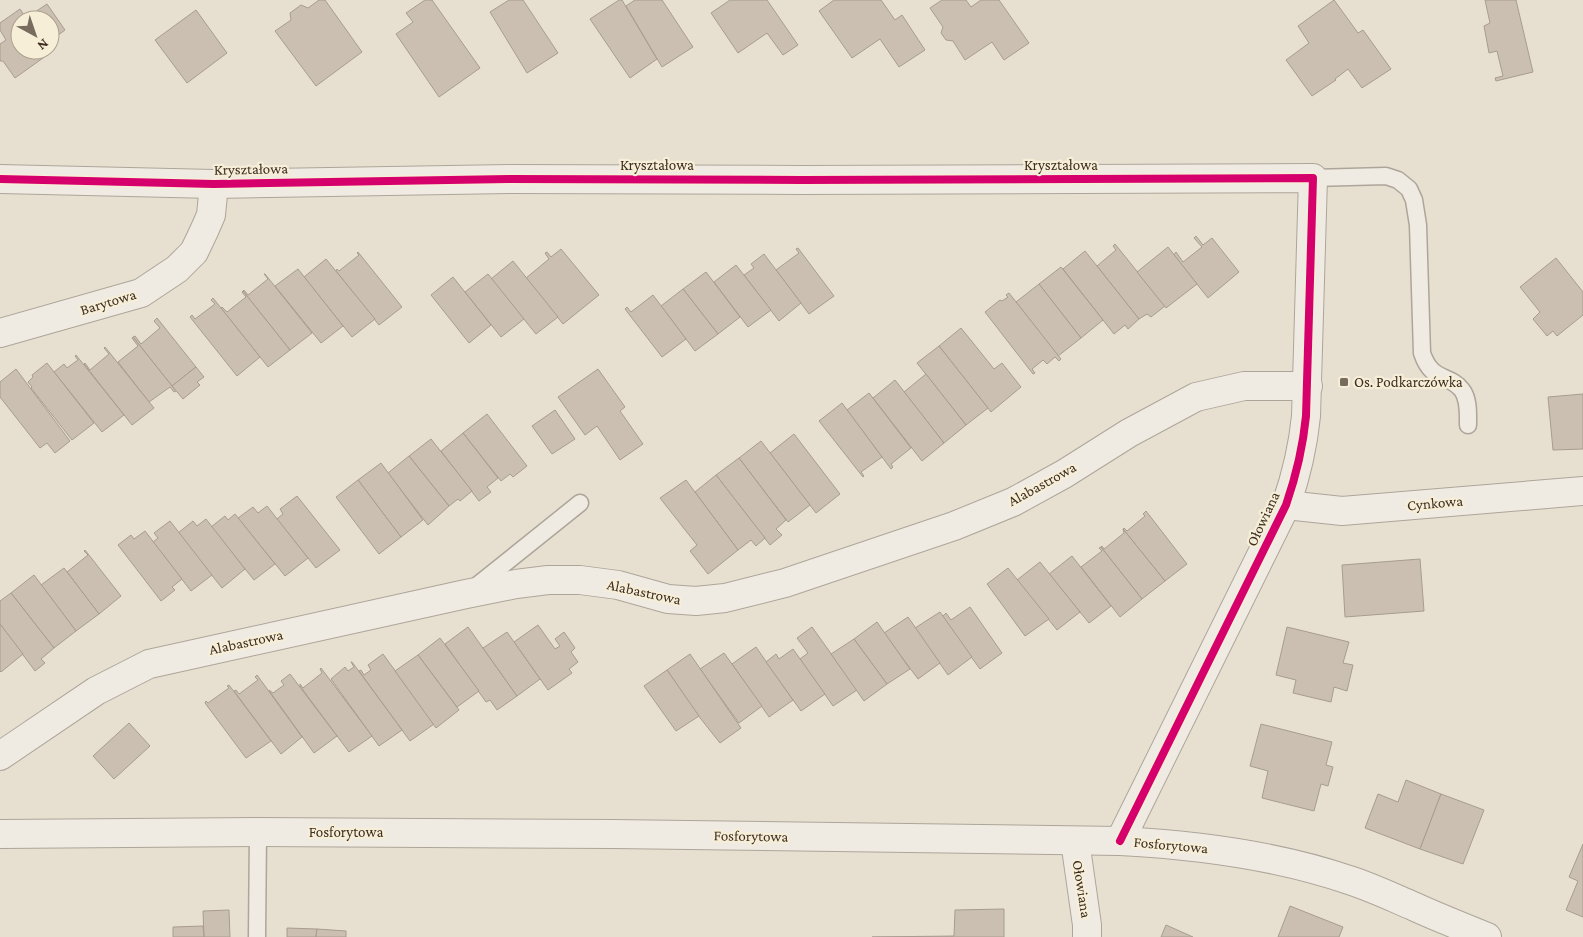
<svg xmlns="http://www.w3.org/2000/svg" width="1583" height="937" font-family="'Crimson Pro',serif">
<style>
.building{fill:#cbbfb2;stroke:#a89c90}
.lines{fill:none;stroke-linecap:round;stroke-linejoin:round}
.lane-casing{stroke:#ada599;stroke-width:19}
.street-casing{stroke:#ada599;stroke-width:30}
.lane{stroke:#efebe3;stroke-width:16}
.street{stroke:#efebe3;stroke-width:28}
.cycleway-casing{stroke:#f7eed8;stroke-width:11}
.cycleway{stroke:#d6006c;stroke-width:8}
.poi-dot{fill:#786c5e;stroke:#f7eed8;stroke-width:2}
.labels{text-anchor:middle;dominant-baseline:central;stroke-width:4.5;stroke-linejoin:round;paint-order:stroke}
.street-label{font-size:15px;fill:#3d2e20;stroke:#f7eed8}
.poi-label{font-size:15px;fill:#3d2e20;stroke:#f7eed8;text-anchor:start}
</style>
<rect width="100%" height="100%" fill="#e7e0d1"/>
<!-- building -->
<g class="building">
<path d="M319 0H325L362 52 316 86 275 31 291 20 290 13 301 5 308 8Z"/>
<path d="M425 0H432L480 68 439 97 396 34 413 22 406 13Z"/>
<path d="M509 0H523L558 53 527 73 490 12Z"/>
<path d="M619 0H622L657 59 630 78 590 19Z"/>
<path d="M635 0H662L693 47 662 67 626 6Z"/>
<path d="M730 0H767L798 45 783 55 767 33 738 53 711 13Z"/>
<path d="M834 0H881L895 20 902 15 925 50 899 67 880 39 852 58 819 11Z"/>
<path d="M942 0H966L971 7 981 0H999L1029 43 1004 60 992 42 965 60 953 41 946 40 941 33 943 27 930 8Z"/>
<path d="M1334 0 1358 33 1363 30 1391 69 1362 88 1348 69 1335 79 1336 80 1312 96 1286 60 1309 43 1298 26Z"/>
<path d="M1485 0H1516L1533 72 1496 81 1495 78 1503 76 1497 51 1489 53 1484 26 1490 23Z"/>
<path d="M47 4 65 30 50 41V20H20V50H48L50 53 15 78 3 61H0V44L6 40 0 30V23L20 9 26 18Z"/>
<path d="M196 10 227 53 187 83 155 40Z"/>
<path d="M1196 236 1203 245 1212 238 1239 272 1208 298 1174 255 1176 252 1183 262 1202 247 1194 238Z"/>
<path d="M1115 244 1165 306 1151 317 1147 314 1139 319 1097 266 1116 250 1113 246Z"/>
<path d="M1168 247 1197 284 1166 308 1137 272Z"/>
<path d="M798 248 834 296 809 314 776 270 799 253 796 249Z"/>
<path d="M561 249 599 295 563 324 526 278 549 259 545 253 547 252 551 257Z"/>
<path d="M1085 251 1139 319 1128 329 1125 325 1114 334 1063 269Z"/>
<path d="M358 252 402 307 379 325 336 271 337 269 339 271 359 255 357 253Z"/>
<path d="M764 254 801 303 779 321 744 275 754 268 751 264Z"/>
<path d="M1556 258 1583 292V315L1557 336 1553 331 1547 336 1533 319 1540 312 1520 287Z"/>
<path d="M326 259 375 319 352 337 304 277Z"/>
<path d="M513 261 558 317 536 334 491 279Z"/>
<path d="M736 265 771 310 748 327 714 282Z"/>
<path d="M1061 267 1103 320 1081 338 1039 284Z"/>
<path d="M298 269 343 326 321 343 275 286Z"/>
<path d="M706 272 740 317 718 334 683 289Z"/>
<path d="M264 274H265L312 333 290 350 243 291 244 290 248 295 268 279Z"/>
<path d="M488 274 524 319 501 337 465 292Z"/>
<path d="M453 277 491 325 469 343 431 295Z"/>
<path d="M1039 284 1081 338 1058 356 1016 302Z"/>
<path d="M683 289 718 334 695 351 661 306Z"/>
<path d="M243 291 290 350 268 367 221 308 222 307 227 312 246 297 242 292Z"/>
<path d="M1009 293 1061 359 1059 361 1055 357 1047 364 1043 360 1032 369 1035 373 1033 374 985 312 1000 300 1002 301 1008 297 1006 295Z"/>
<path d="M653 295 686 339 662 357 625 309 627 307 631 312Z"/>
<path d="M213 298 260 357 237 376 190 317 192 315 195 319 215 304 211 300Z"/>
<path d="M157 318 196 367 172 386 133 337 135 336 141 344 160 328 154 321Z"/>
<path d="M961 328 994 369 1002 363 1021 387 991 412 939 346Z"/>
<path d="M133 337 176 391 174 392 170 387 149 402 118 362 138 346 132 338Z"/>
<path d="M939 346 988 408 966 425 917 363Z"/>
<path d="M105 347 154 408 132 425 84 364 85 363 90 370 109 354 104 348Z"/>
<path d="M76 355 124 415 102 432 54 372 64 364 67 368 78 360 75 356Z"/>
<path d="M47 363 94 423 72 440 31 388 32 387 28 382 33 377 32 375Z"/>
<path d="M196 367 204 377 197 382 200 385 183 399 172 386Z"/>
<path d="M16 369 70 441 55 453 47 443 40 448 0 397V382Z"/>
<path d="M598 369 625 407 620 411 643 444 620 460 597 426 585 435 558 397Z"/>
<path d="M926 374 966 425 944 443 904 392Z"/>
<path d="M895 380 944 443 922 461 873 398Z"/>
<path d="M869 393 911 448 891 464 893 467 891 469 847 410Z"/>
<path d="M1583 394V449L1553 450 1548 397Z"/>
<path d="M842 403 882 457 861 472 864 476 863 477 819 421Z"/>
<path d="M555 410 575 439 552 454 532 426Z"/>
<path d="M487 414 527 466 513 477 510 474 501 481 463 433Z"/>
<path d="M463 433 498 478 487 487 491 492 479 501 441 451Z"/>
<path d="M794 434 840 494 816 513 770 453Z"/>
<path d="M431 439 472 491 460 501 458 499 449 506 409 456Z"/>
<path d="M761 441 810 505 788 522 739 458Z"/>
<path d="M409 456 449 506 428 525 388 473Z"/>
<path d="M739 458 786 520 776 529 782 535 770 545 716 475Z"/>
<path d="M381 463 423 520 401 537 358 480Z"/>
<path d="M716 475 765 538 756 546 751 540 738 550 695 492Z"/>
<path d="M358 480 401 537 379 554 336 497Z"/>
<path d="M686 480 738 550 708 574 690 551 697 545 660 498Z"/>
<path d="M297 496 340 550 316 568 277 519 283 514 280 509Z"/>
<path d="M267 506 308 558 285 576 238 518 253 507 258 513Z"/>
<path d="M1146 511 1187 564 1165 581 1123 529 1124 528 1127 531 1145 516 1143 514Z"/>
<path d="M235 514 275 564 254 580 211 527 225 516 228 520Z"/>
<path d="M206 519 245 569 222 588 178 533 193 521 197 526Z"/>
<path d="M170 521 212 575 191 591 153 542 158 538 154 533Z"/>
<path d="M1123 529 1165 581 1142 599 1101 547 1102 546 1104 549 1124 533Z"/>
<path d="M145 531 182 579 172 587 175 590 161 601 118 545 131 535 134 539Z"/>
<path d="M1101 547 1142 599 1120 617 1081 567 1102 551 1099 548Z"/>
<path d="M85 550 121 596 99 614 67 572 88 555 84 551Z"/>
<path d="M1072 556 1111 606 1089 623 1049 574Z"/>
<path d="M1420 559 1424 611 1345 617 1342 565Z"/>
<path d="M1040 562 1080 612 1057 630 1017 580Z"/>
<path d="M64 568 99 614 76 631 41 585Z"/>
<path d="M1008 568 1049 619 1025 636 987 584Z"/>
<path d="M34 575 76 631 54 648 11 593Z"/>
<path d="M11 593 54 648 41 659 45 663 35 671 0 624V601Z"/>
<path d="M970 607 1002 653 980 669 942 617 946 613 951 620Z"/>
<path d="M940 612 972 657 948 675 915 628Z"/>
<path d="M908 617 940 663 918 679 884 633Z"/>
<path d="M877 622 910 669 887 684 854 639Z"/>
<path d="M0 624 23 654 1 672 0 671Z"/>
<path d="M538 625 555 649 560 646 555 639 564 632 575 648 571 652 578 662 569 669 572 673 548 690 514 642Z"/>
<path d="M468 627 517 696 497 710 490 700 486 702 445 644Z"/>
<path d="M812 627 857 690 833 706 800 659 808 653 797 638Z"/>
<path d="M1287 627 1349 642 1343 663 1353 665 1347 691 1334 687 1331 702 1293 693 1296 680 1276 675Z"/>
<path d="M507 632 540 679 517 696 483 648Z"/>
<path d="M440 638 479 691 457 707 418 655Z"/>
<path d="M854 639 887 684 864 701 831 654Z"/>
<path d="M756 647 793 700 769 717 732 664Z"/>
<path d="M793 649 825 694 801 711 766 662 776 654 779 659Z"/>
<path d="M724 653 762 706 739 723 700 669Z"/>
<path d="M383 654 434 724 410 741 359 671 361 670 364 675 371 670 368 665Z"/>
<path d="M690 654 741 728 720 743 697 714 667 670Z"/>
<path d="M418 655 459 710 436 728 395 671Z"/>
<path d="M351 662H352L402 730 379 746 331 679 345 667 348 671 354 667Z"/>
<path d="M321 668 372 736 349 752 300 686V684L303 688 322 673 320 669Z"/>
<path d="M667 670 699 716 676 731 644 686Z"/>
<path d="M290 674 337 736 314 753 270 692 269 690 273 693 284 685 281 681Z"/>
<path d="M257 675 302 737 281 754 234 691 236 690 239 694 258 680 255 677Z"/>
<path d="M229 685 271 741 246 758 205 703 206 701 208 703 229 688 227 686Z"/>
<path d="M129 723 150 746 114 779 93 756Z"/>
<path d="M1261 724 1332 742 1326 765 1333 767 1328 786 1321 784 1314 811 1262 798 1268 771 1250 766Z"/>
<path d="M1406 780 1441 794 1420 849 1365 828 1378 794 1398 802Z"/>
<path d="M1441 794 1484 810 1463 864 1420 849Z"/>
<path d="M1583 844V917L1566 910 1578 881 1569 877Z"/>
<path d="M1290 906 1343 927 1339 937H1278Z"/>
<path d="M1004 909V937H872L954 936 955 910Z"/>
<path d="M229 910 230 937H204L203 911Z"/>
<path d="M1166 925 1193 937H1161Z"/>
<path d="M203 926 204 937H173V927Z"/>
<path d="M287 928 317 929 316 937H287Z"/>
<path d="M317 929 346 931V937H316Z"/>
</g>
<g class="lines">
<!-- lane casing -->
<g class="lane-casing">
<g id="lane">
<path d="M1313 178 1386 176 1398 180 1409 189 1414 200 1418 225 1422 353C1432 383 1449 373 1462 390 1469 399 1468 414 1468 425"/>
<path d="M474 588 580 503"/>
<path d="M257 937 258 832"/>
</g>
</g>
<!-- street casing -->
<g class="street-casing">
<g id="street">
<path d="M0 179 214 184 509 179 802 180 1313 178 1306 416C1303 447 1296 476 1286 505L1120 841"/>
<path d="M0 333 141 293 177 269 194 252 204 231 211 215 214 184"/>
<path d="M1286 505 1342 511 1583 491"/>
<path d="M0 756 96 691 149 664 466 594 516 584 548 580H580L618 585 668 599 696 601 725 598 785 583 954 526 1013 502 1064 474 1129 433 1196 397 1244 386H1308"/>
<path d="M0 834 258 832 613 834 1120 841C1197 845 1276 855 1349 880 1371 887 1392 897 1413 906 1437 917 1462 927 1487 937"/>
<path d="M1075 841 1087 925V937"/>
</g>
</g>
<!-- lane -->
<use href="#lane" class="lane"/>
<!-- street -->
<use href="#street" class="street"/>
<!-- cycleway casing -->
<g class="cycleway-casing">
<path id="cycleway" d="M0 179 214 184 509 179 802 180 1313 178 1306 416C1303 447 1296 476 1286 505L1120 841"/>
</g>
<!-- cycleway -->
<use href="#cycleway" class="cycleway"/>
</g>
<!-- markers -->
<rect class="poi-dot" x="1339" y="377" width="10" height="10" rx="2.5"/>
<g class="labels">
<!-- street labels -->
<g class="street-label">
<text x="657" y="165">Kryształowa</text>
<text x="1061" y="165">Kryształowa</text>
<text transform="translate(251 169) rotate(-1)">Kryształowa</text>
<text transform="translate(108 302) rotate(-17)">Barytowa</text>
<text transform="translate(1042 484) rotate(-29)">Alabastrowa</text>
<text transform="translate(1435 503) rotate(-5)">Cynkowa</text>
<text transform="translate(1263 519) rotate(-65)">Ołowiana</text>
<text transform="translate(644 592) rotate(12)">Alabastrowa</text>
<text transform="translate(246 642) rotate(-12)">Alabastrowa</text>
<text x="346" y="832">Fosforytowa</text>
<text transform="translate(751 836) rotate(1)">Fosforytowa</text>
<text transform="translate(1171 845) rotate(5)">Fosforytowa</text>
<text transform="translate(1082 889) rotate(81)">Ołowiana</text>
</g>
<!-- poi labels -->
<g class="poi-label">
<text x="1354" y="382">Os. Podkarczówka</text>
</g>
</g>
<!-- north arrow -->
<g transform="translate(35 35) rotate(140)"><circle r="24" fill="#f7eed8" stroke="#ada18e"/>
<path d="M0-4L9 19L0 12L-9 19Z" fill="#786c5e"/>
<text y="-8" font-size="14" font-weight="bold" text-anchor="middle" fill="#3d2e20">N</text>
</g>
</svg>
